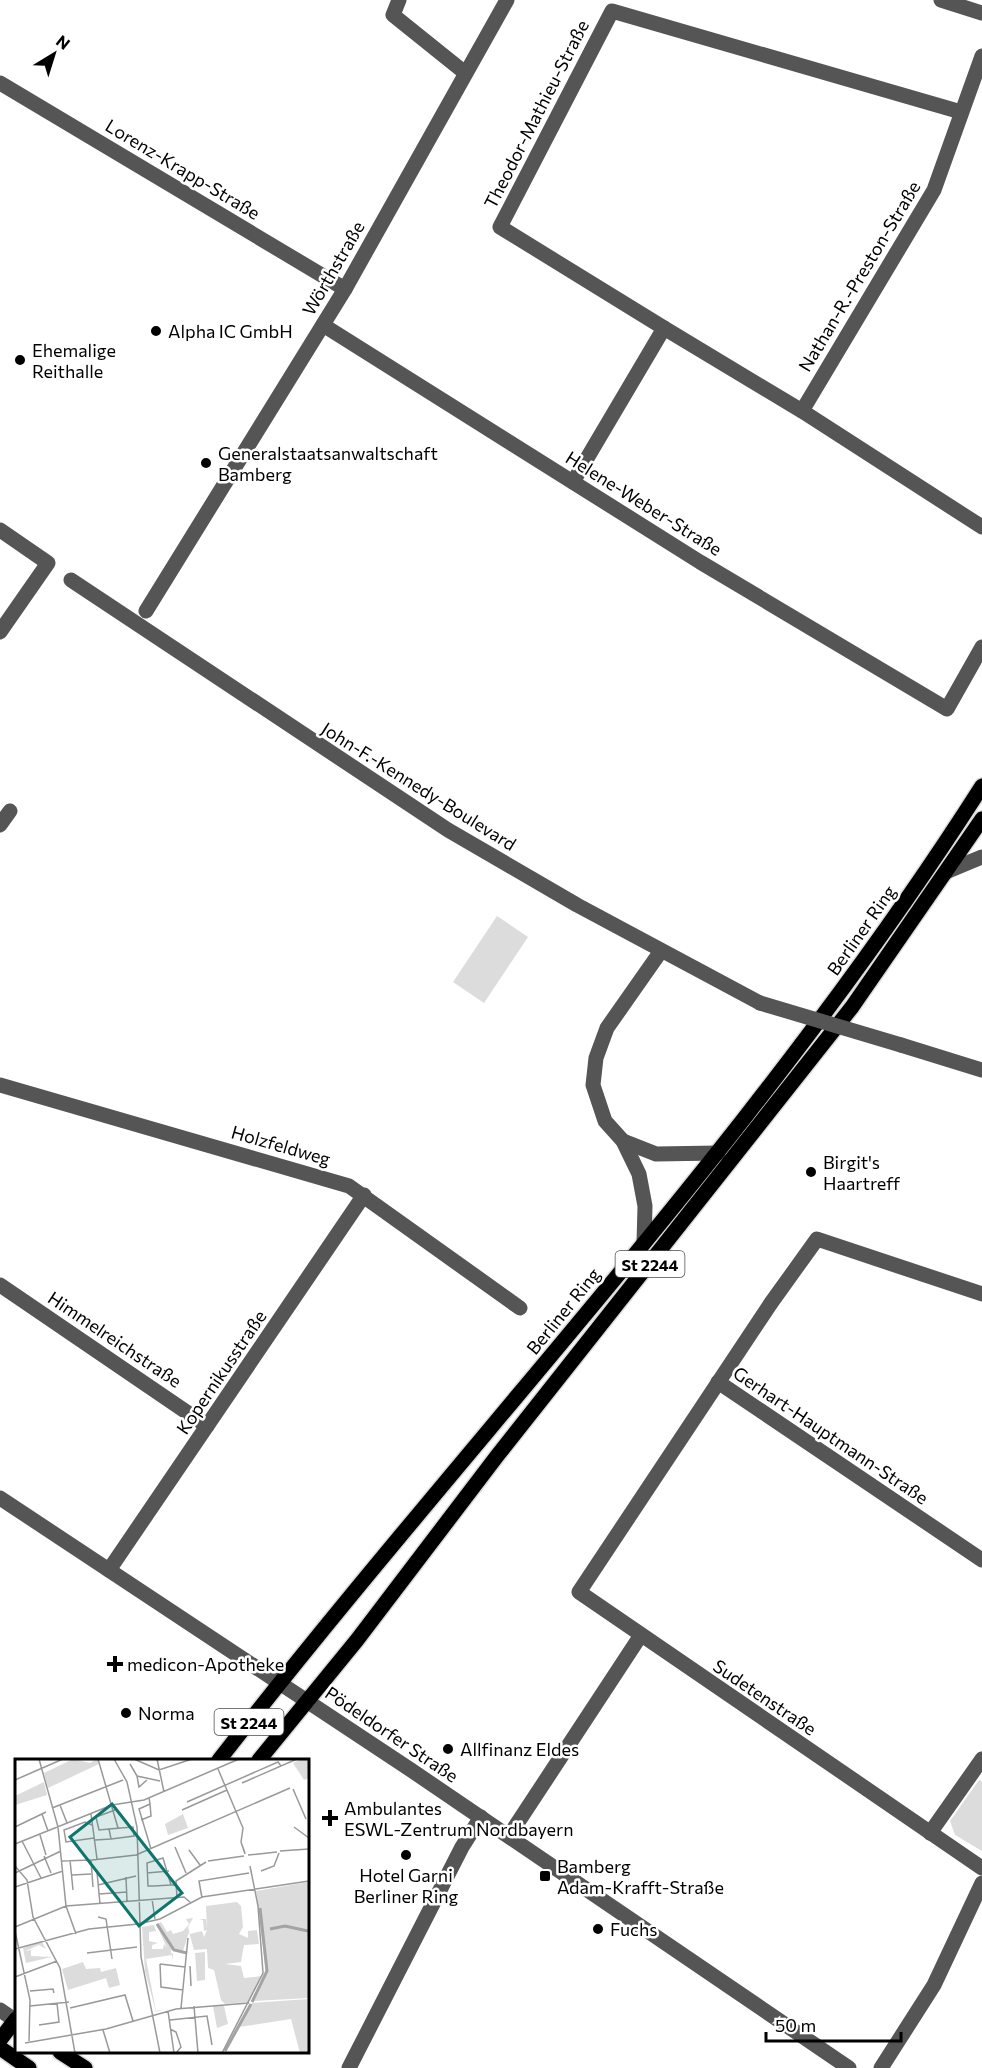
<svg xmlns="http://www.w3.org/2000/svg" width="982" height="2068" font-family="Commissioner,sans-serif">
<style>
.green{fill:#dcdcdc}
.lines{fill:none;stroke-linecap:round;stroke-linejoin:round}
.major-casing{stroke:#dbdbdb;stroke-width:18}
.minor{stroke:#555;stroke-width:15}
.major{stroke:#000;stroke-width:15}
.minor-bridge{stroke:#555;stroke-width:15}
.poi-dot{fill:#000;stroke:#fff;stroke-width:2}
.labels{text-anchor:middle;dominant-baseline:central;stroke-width:5;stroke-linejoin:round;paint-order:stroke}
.shield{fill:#fff;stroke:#4c4c4c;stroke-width:1.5}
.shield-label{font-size:16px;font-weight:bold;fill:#000}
.street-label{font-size:18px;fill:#000;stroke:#fff}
.poi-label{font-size:18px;fill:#000;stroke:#fff;text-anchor:start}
.inset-river{fill:none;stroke:#a3a3a3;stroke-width:3}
.inset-road{fill:none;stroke:#999;stroke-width:1.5}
.view{fill:#0f766e;fill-opacity:0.15;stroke:#0f766e;stroke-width:3}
.inset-edge{fill:none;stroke:#000;stroke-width:3}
</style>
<rect width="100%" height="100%" fill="#fff"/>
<!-- green -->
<g class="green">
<path d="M497 916 528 937 484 1003 453 982Z"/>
<path d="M979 1780 982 1781V1851L955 1835 950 1821Z"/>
</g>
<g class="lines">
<!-- major casing -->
<g class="major-casing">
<g id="major">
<path d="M219 1760C472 1435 760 1135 982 786"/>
<path d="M259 1760 357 1640 497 1456 852 1007 982 819"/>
<path d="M0 2040 16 2019"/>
<path d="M0 2048 29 2068"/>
<path d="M60 2052 85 2068"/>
</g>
</g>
<!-- minor -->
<g class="minor">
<path d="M399 0 393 15 464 72"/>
<path d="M941 0 982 13"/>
<path d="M0 83 345 289"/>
<path d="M323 325 700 562 947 709 982 647"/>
<path d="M664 328 500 227 612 11 961 112"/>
<path d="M802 411 934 190 982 56"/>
<path d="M573 482 664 328 802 411 982 527"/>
<path d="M0 530 48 563 0 632"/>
<path d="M71 580 448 830 577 905 760 1003"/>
<path d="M146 611 345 289 507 0"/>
<path d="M0 825 10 811"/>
<path d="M948 871 982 857"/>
<path d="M901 1045 982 1070"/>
<path d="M0 1085 349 1186 520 1308"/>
<path d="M623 1141 656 1154 718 1153"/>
<path d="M644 1243 645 1206 639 1174 623 1141 605 1121 593 1085 596 1058 607 1028 661 951"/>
<path d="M0 1285 207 1426"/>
<path d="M982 1294 817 1239 771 1303 579 1592 982 1868"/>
<path d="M718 1382 982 1560"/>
<path d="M0 1498 411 1770 849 2068"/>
<path d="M109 1570 364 1195"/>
<path d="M930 1833 982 1759"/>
<path d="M509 1836 641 1635"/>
<path d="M0 2010 16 2021"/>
<path d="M349 2068 462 1847 481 1817"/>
<path d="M881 2068 934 1985 982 1883"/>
</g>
<!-- major -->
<use href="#major" class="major"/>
<!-- minor-bridge -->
<path class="minor-bridge" d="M760 1003 901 1045"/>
</g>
<!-- markers -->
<g class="poi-dot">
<circle cx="156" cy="331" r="6"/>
<circle cx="20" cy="360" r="6"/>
<circle cx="206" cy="463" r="6"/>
<circle cx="811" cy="1172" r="6"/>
<path d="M112 1655h6v6h6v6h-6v6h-6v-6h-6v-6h6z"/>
<circle cx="126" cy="1713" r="6"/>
<circle cx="448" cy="1749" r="6"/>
<path d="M327 1809h6v6h6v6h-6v6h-6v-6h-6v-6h6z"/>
<circle cx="406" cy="1855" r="6"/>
<rect x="539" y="1870" width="12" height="12" rx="3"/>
<circle cx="598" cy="1929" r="6"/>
</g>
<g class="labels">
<!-- shield labels -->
<g class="shield">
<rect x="615.5" y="1251" width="69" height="26" rx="4.5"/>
<rect x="214.5" y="1709" width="69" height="26" rx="4.5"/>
</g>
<g class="shield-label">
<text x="650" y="1264">St 2244</text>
<text x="249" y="1722">St 2244</text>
</g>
<!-- street labels -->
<g class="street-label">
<text transform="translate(536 114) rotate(-63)">Theodor-Mathieu-Straße</text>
<text transform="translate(183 169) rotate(31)">Lorenz-Krapp-Straße</text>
<text transform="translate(333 268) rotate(-60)">Wörthstraße</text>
<text transform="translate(859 276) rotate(-59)">Nathan-R.-Preston-Straße</text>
<text transform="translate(644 503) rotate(32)">Helene-Weber-Straße</text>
<text transform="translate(419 786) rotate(32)">John-F.-Kennedy-Boulevard</text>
<text transform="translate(861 930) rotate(-55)">Berliner Ring</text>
<text transform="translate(281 1145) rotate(16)">Holzfeldweg</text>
<text transform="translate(563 1311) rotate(-51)">Berliner Ring</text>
<text transform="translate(115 1339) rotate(34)">Himmelreichstraße</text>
<text transform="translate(221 1372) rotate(-56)">Kopernikusstraße</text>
<text transform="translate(831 1435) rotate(34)">Gerhart-Hauptmann-Straße</text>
<text transform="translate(765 1697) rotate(34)">Sudetenstraße</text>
<text transform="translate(392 1734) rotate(34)">Pödeldorfer Straße</text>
</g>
<!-- poi labels -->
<g class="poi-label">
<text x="168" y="331">Alpha IC GmbH</text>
<text x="32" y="350">Ehemalige<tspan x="32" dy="21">Reithalle</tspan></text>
<text x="218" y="453">Generalstaatsanwaltschaft<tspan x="218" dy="21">Bamberg</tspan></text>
<text x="823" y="1162">Birgit's<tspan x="823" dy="21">Haartreff</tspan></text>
<text x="127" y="1664">medicon-Apotheke</text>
<text x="138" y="1713">Norma</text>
<text x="460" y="1749">Allfinanz Eldes</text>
<text x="344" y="1808">Ambulantes<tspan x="344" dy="21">ESWL-Zentrum Nordbayern</tspan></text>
<text x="557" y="1866">Bamberg<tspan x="557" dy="21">Adam-Krafft-Straße</tspan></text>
<text x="406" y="1875" text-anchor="middle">Hotel Garni<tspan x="406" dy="21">Berliner Ring</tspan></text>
<text x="610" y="1929">Fuchs</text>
</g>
</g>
<!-- overview -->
<g transform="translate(15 1759)">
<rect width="294" height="294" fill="#fff"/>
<path d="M58 0 75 4 82 0 84 5 33 29 29 14ZM287 0H294V19L289 21 278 4ZM29 23 32 36 0 46V37ZM168 55 173 69 153 76 150 65ZM294 123V239L238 242 251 214 241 132ZM222 143 226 147 228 168 224 175 233 179V172L242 171 244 185 229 186 226 203 210 205 226 207 229 219 247 217 234 243 210 245 206 241 199 211 193 209 192 190 179 191 174 173 168 192 156 191V194L158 195V202L157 196 131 200 141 252 150 250 141 253 130 212 127 168 139 166 141 172 134 173V182L143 184 137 186V190H148L149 185 152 189 141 165 146 163 152 173 156 171 158 175 168 172 174 165 171 160 178 159 173 168 175 175 187 172 189 178 192 171 189 172 188 161 184 160H191L192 171 191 147ZM27 183 31 190 24 186 10 192 16 191V197L37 198 11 204 8 189ZM190 193V221L182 222 180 194ZM68 203 71 210 85 209 86 213 101 209 105 226 94 229 91 219 53 231 47 210ZM294 240V294H285L276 260 224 268 237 244ZM198 247H209L213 265 202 269Z" fill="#dcdcdc"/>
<path class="inset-river" d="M142 165 159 191 172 194M255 170 270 167 293 172M237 243 252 212 245 149M210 292 236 245"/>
<path class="inset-road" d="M24 0 43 68 51 147 61 175M83 0 103 69M99 0 112 23 122 68 126 198 145 294M119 0 144 11 177 0M142 0 149 33M115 5 122 17 145 22M203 10 228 69 226 83M122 17 124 28 132 21M0 21 48 0M227 24 282 0M278 30 291 60M134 39 135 45 124 50 136 90M172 43 263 3 266 7M45 46 52 64M37 49 108 21M167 51 212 31M27 55 33 72M76 55 82 100M126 61 136 57 135 45M77 66 70 63 49 71 51 83 79 79M0 68 31 53M279 68 294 79M94 70 84 71 81 58 100 51M25 76 31 96M80 81 96 80 104 79 119 77 118 68 94 70 96 80M7 82 26 119M0 85 97 46 129 41 224 0M160 88 171 114M174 91 185 106M265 92 294 90M230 95 226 83 230 94M233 96 262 93M29 97 36 114M55 101 58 131M77 101 121 96 275 29M47 102 76 101 78 128M193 102 229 97M0 107 12 121 18 158 45 209 60 294M246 112 259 107 264 94M82 113 85 145M0 114 46 92M132 114 154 112M57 116 76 115M111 118 112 142M83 126 121 117M156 126 148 99 132 104 133 127H139L156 126H160M0 128 48 112M84 135 112 133M162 139 161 122 191 103M187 139 184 122 234 114M137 140 140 160M83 158 91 160 97 200M123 165 145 160 187 138 294 122M0 168 51 147 169 138 176 144M0 172 15 241 14 282M0 190 74 170 123 165M72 194 122 188M145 205 146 228 168 231M145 205 170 208M175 207 176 227M0 218 42 202M15 232 38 230 39 234M15 247 54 243M179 247 183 294M55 249 110 236 118 262M166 249 173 179M153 252 159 294M155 261 192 257 197 286M24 266 44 263 42 244M155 270 161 273 166 288 161 294M88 271 95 294M10 284 91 270 161 250 234 244M207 294 248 214 243 147 235 107"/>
<path class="view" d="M97 45 167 134 124 167 55 78Z"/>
<rect width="294" height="294" class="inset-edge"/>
</g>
<!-- north arrow -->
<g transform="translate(54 54) rotate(38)" stroke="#ffffff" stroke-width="4.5" paint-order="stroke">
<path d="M0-4.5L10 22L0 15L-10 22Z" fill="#000000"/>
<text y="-9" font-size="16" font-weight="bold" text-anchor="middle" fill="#000000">N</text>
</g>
<!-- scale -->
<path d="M766 2032v9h135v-9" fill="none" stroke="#000000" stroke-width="3"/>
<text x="775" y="2032" font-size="18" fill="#000000" stroke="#ffffff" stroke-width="4.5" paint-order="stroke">50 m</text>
</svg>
